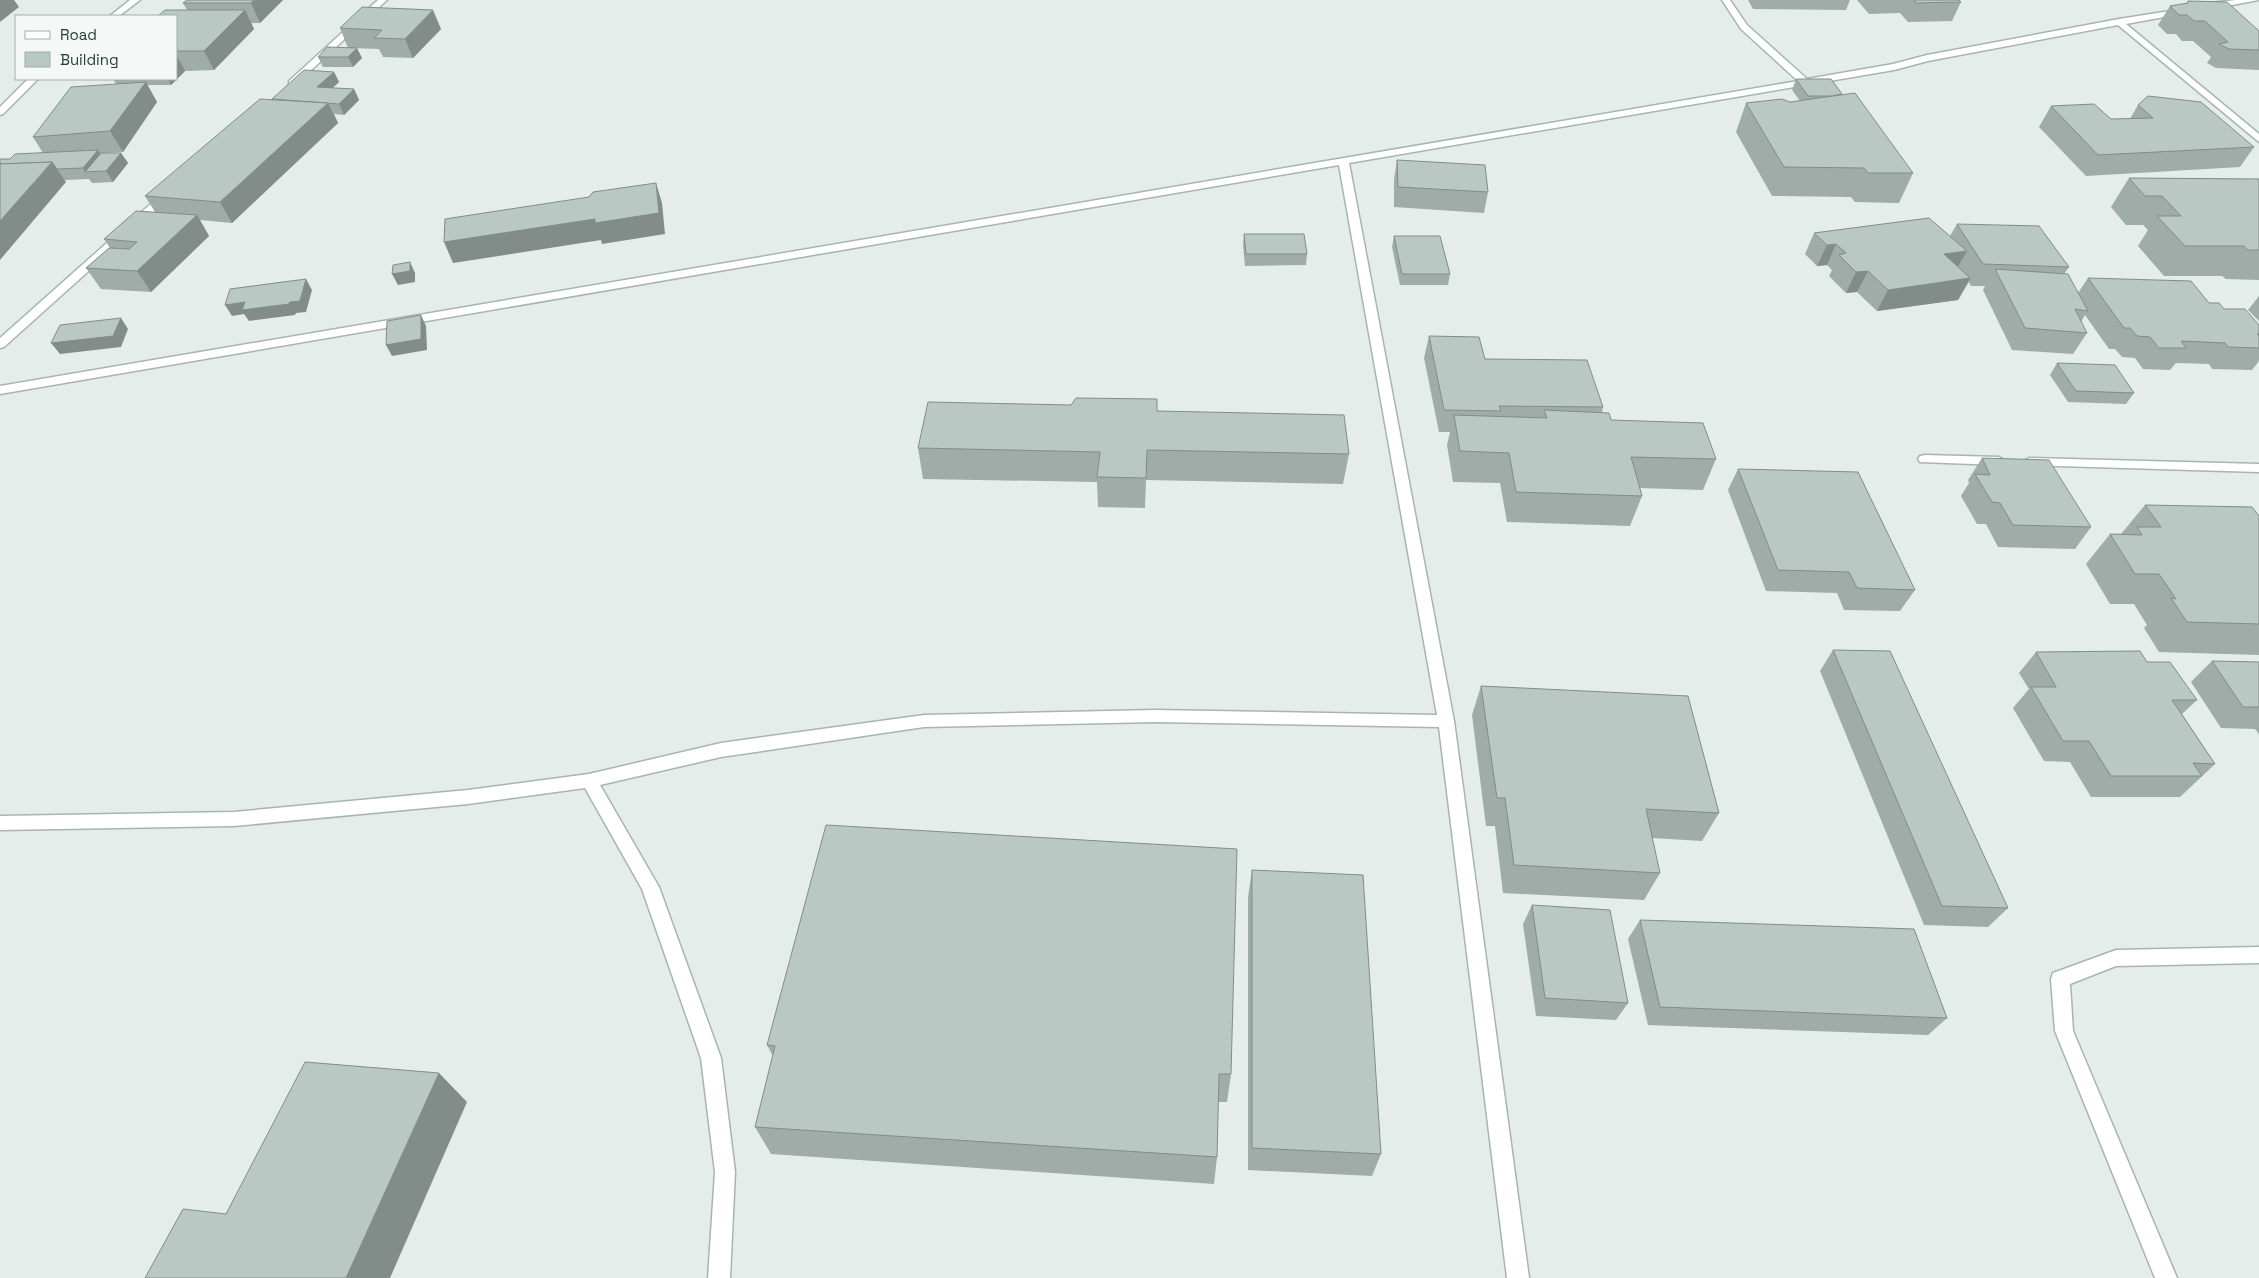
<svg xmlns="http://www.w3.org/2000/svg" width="2259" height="1278" font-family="'Space Grotesk',sans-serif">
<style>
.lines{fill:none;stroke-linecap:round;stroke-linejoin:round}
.minor-casing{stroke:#a7b5b1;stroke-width:3}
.minor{fill:#fff;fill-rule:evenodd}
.wall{fill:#9faca8}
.shaded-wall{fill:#828c88}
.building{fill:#b9c8c3;stroke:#828c88}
</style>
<rect width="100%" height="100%" fill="#e4edea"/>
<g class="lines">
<!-- minor casing -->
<g class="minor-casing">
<g id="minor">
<path d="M130 0H140L119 16H110Z"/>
<path d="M378 0H387L295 85H289V81Z"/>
<path d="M1722 0H1730L1747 25 1807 79 1893 64 1927 55 2119 19 2189 8V12L2186 13 2126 24 2259 134V142L2118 25 1928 61 1894 70 1349 163 1454 721 1529 1278H1507L1439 727 1155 722 924 727 721 757 600 785 659 887 721 1058 735 1172 730 1278H708L715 1172 701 1058 642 889 585 788 468 804 234 826 0 830V816L234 812 468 790 589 774 721 743 924 715 1155 710 1437 715 1339 165 0 394V386L1798 81 1741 29Z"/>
<path d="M2236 0H2259L2211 9 2207 6 2211 3Z"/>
<path d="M28 79H38L3 114 0 115V107Z"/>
<path d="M167 192 171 193V197L4 347 0 348V338L163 193Z"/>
<path d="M1925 455 1999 457 2006 461 1999 465 1920 462 1918 459 1920 456Z"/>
<path d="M2029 458 2259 464V472L2024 465 2022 462Z"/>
<path d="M2259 947V963L2116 966 2070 984 2073 1031 2177 1278H2155L2055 1031 2051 979 2053 973 2116 950Z"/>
</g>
</g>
<!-- minor -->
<use href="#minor" class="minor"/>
</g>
<!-- wall -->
<g class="wall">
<path d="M187 0H283L260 23H251L254 29 214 70 185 71 171 85H147L157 102 123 152 103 153H121L128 163 113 182 92 183 89 179 64 180 66 182 10 159 43 153 33 137 116 84 113 79H176V16L187 10 183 3Z"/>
<path d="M1748 0H1850L1846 10 1753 9Z"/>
<path d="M1857 0H1959L1961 2 1952 21 1908 22 1900 13 1869 14Z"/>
<path d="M2188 1 2259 31V70L2216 68 2207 63 2211 57 2193 41H2182L2176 34H2167L2158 25 2170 6 2187 3Z"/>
<path d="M340 28 441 29 413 58 383 57 379 49 348 48Z"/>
<path d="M327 47 362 58 353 67H323L318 57Z"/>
<path d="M334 72 339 82 332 88 354 89 359 100 344 115 334 114 338 123 232 223 200 220 209 236 151 292 101 289 86 268 110 248 104 239 155 212 145 196 272 99Z"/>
<path d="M1796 79 1842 94 1913 173 1899 203 1855 202 1851 197 1772 196 1736 132 1746 103 1790 102 1800 101 1792 90Z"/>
<path d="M2138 105 2254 147 2240 167 2086 176 2039 127 2051 106 2111 119H2130Z"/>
<path d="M1397 160 1488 192 1484 213 1394 207V180Z"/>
<path d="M2129 178 2259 179V280L2226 279 2222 276H2164L2138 246 2148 230 2143 225H2126L2111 207Z"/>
<path d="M1957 224 2069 267 2064 274 2078 293 2088 278 2209 303 2224 309 2259 325V361L2252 370 2212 369 2209 364 2176 363 2170 370 2143 369 2135 358 2122 357 2115 349H2109L2085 315 2081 322 2087 333 2073 354 2012 350 1983 290 1985 286H1971L1969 282 1958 300 1877 311 1857 292 1846 293 1829 276 1832 270 1827 265 1817 266 1805 254 1814 233 1950 236Z"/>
<path d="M1244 234 1307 254 1306 265 1245 266 1243 245Z"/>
<path d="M1394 236 1450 274 1448 285H1400L1392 247Z"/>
<path d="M2259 296V321L2248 310Z"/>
<path d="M1429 336 1603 407 1602 412 1611 420 1716 459 1703 490 1640 488 1642 496 1630 526 1507 522 1500 483 1453 482 1447 445 1450 432H1439L1424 358Z"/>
<path d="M2057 363 2134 393 2126 404 2068 402 2050 375Z"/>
<path d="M1157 411 1349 454 1343 484 1146 480 1145 508 1098 507 1097 482 923 479 918 448Z"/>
<path d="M1982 458 2091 527 2075 549 1998 547 1986 524H1977L1961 496 1969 483 1968 480Z"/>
<path d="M1738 469 1915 590 1900 611 1844 610 1837 593 1766 591 1728 490Z"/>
<path d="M2145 505 2259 516V655L2159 652 2144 628 2147 625 2134 604H2110L2086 564 2110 534H2121Z"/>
<path d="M1833 650 2008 908 1988 927 1924 925 1820 671Z"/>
<path d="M2036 652 2147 662 2197 700 2182 714 2215 764 2180 797H2091L2070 762 2044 761 2013 708 2029 689 2019 673Z"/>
<path d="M2212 661 2259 662V734L2255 729 2221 728 2191 682Z"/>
<path d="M1481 686 1719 813 1702 841 1652 838 1660 873 1644 900 1503 893 1495 826H1486L1472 715Z"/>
<path d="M1252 870 1381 1154 1372 1176 1248 1170V897Z"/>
<path d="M1532 905 1628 1003 1616 1020 1536 1016 1523 924Z"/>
<path d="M1640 920 1947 1018 1928 1035 1648 1025 1628 939Z"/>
<path d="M767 1045 1231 1074 1227 1102H1218L1217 1157 1214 1184 771 1154 755 1127 773 1056Z"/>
</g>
<!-- shaded-wall -->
<g class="shaded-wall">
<path d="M0 0H14L19 7 0 22Z"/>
<path d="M254 0H283L260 23 251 3Z"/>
<path d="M245 10 254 29 214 70 204 51Z"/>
<path d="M433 10 441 29 413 58 405 39Z"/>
<path d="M357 48 362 58 353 67 348 57Z"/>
<path d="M176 54 185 71 171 85 168 79H176Z"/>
<path d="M334 72 339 82 322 98 317 87Z"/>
<path d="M146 82 157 102 123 152 110 131Z"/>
<path d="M354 89 359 100 344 115 339 104Z"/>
<path d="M328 103 338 123 232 223 220 202Z"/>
<path d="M98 150 104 161 85 172 83 168Z"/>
<path d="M121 153 128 163 113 182 106 171Z"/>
<path d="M52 162 66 182 0 260V221Z"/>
<path d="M656 183 662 203 665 234 602 244 601 240 453 263 444 242Z"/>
<path d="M197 215 209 236 151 292 137 271Z"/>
<path d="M1836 244 1827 265 1817 266 1827 245Z"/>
<path d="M1967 251 1955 272 1944 254Z"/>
<path d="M410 262 415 273V282L398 285 392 274Z"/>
<path d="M1868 271 1857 292 1846 293 1856 272Z"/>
<path d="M1970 278 1958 300 1877 311 1888 290Z"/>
<path d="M306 279 312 290 306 312 296 313 295 315 249 321 244 314 232 316 225 305 245 302H290Z"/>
<path d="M421 315 426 326 427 350 392 356 386 345Z"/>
<path d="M121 318 128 329 121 347 60 354 51 343Z"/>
<path d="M439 1073 467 1102 390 1278H346Z"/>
</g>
<!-- building -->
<g class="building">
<path d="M187 0H254L251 3H183Z"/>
<path d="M1914 0H1959L1961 2 1916 3Z"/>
<path d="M2188 1 2227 2 2259 31V50L2229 49 2219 44 2228 42 2205 21H2194L2187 15H2179L2170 6 2188 3Z"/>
<path d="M362 7 433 10 405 39 374 38 382 30 340 28Z"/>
<path d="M165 10H245L204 51H176V16H158Z"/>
<path d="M327 47 357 48 348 57H318Z"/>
<path d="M304 70 334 72 317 87 354 89 339 104 272 99Z"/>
<path d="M1796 79H1831L1842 94 1832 96H1808Z"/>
<path d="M146 82 110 131 33 137 71 87Z"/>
<path d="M1855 93 1913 173H1868L1864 168 1784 167 1746 103 1782 99 1790 102Z"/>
<path d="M2148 96 2201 102 2254 147 2098 155 2051 106 2094 104 2111 119 2153 118 2138 105Z"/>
<path d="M260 99 328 103 220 202 145 196Z"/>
<path d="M98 150 83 168 57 169 52 162 0 164V159H10L15 154Z"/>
<path d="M101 153H121L106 171 85 172Z"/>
<path d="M1397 160 1485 165 1488 192 1398 187Z"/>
<path d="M52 162 0 221V164Z"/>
<path d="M2129 178 2259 179V250H2247L2244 246H2185L2157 216H2181L2162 196H2145Z"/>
<path d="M656 183 659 213 595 223V219L444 242 445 219 589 197 593 192Z"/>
<path d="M136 211 197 215 137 271 86 268 109 248 129 249 137 242 104 239Z"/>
<path d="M1929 218 1967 251 1944 254 1970 278 1888 290 1868 271 1856 272 1839 255 1846 253 1836 244 1827 245 1814 233Z"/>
<path d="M1957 224 2039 226 2069 267 1983 264Z"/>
<path d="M1244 234H1304L1307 254H1246Z"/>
<path d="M1394 236H1440L1450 274H1402Z"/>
<path d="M410 262V271L392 274 393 265Z"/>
<path d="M1995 269 2068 274 2088 311 2075 309 2087 333 2025 328Z"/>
<path d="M2088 278 2191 281 2209 303H2219L2224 309H2245L2259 325V334H2257L2259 336V348L2228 347 2225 343 2181 341 2186 348H2159L2150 337 2137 336 2130 328H2124Z"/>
<path d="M306 279 300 301 290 302 289 304 242 310 245 302 225 305 230 289Z"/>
<path d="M421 315V339L386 345 387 321Z"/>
<path d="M121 318 113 336 51 343 60 325Z"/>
<path d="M1429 336 1479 337 1485 359 1587 360 1603 407 1499 406 1501 411 1444 410Z"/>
<path d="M2057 363 2115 365 2134 393 2076 391Z"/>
<path d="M1076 398 1157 399V411L1344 415 1349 454 1147 450 1146 478 1097 477 1100 452 918 448 928 402 1071 405Z"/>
<path d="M1544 410 1609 413 1611 420 1703 423 1716 459 1631 457 1642 496 1516 492 1509 453 1460 451 1454 415 1547 418Z"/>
<path d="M1982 458 2049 460 2091 527 2013 525 2000 503 1992 502 1975 474 1990 475Z"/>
<path d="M1738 469 1858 472 1915 590 1857 588 1849 572 1778 570Z"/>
<path d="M2145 505 2252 507 2259 516V624L2187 622 2171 598 2176 599 2159 574H2135L2110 534 2142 535 2137 527H2161Z"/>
<path d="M1833 650 1890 651 2008 908 1942 906Z"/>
<path d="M2140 651 2147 662H2170L2197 700H2172L2215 764 2193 763 2202 776H2111L2089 741H2063L2031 687H2056L2036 652Z"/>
<path d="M2212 661 2259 662V707H2243Z"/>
<path d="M1481 686 1688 696 1719 813 1646 809 1660 873 1514 865 1505 798H1497Z"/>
<path d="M826 825 1237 849 1231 1074H1219L1217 1157 755 1127 775 1046 767 1045Z"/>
<path d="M1252 870 1363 875 1381 1154 1252 1148Z"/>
<path d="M1532 905 1610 910 1628 1003 1545 998Z"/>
<path d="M1640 920 1914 929 1947 1018 1660 1007Z"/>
<path d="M305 1062 439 1073 346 1278H145L183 1209 226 1214Z"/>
</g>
<!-- legend -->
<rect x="15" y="15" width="162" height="65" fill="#f4f9f7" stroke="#a1aeab"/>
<rect x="25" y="31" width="25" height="8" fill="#ffffff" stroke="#a1aeab"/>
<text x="60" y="40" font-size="15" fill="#243e39">Road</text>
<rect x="25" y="52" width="25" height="15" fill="#b9c8c3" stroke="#a1aeab"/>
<text x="60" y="65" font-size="15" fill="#243e39">Building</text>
</svg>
